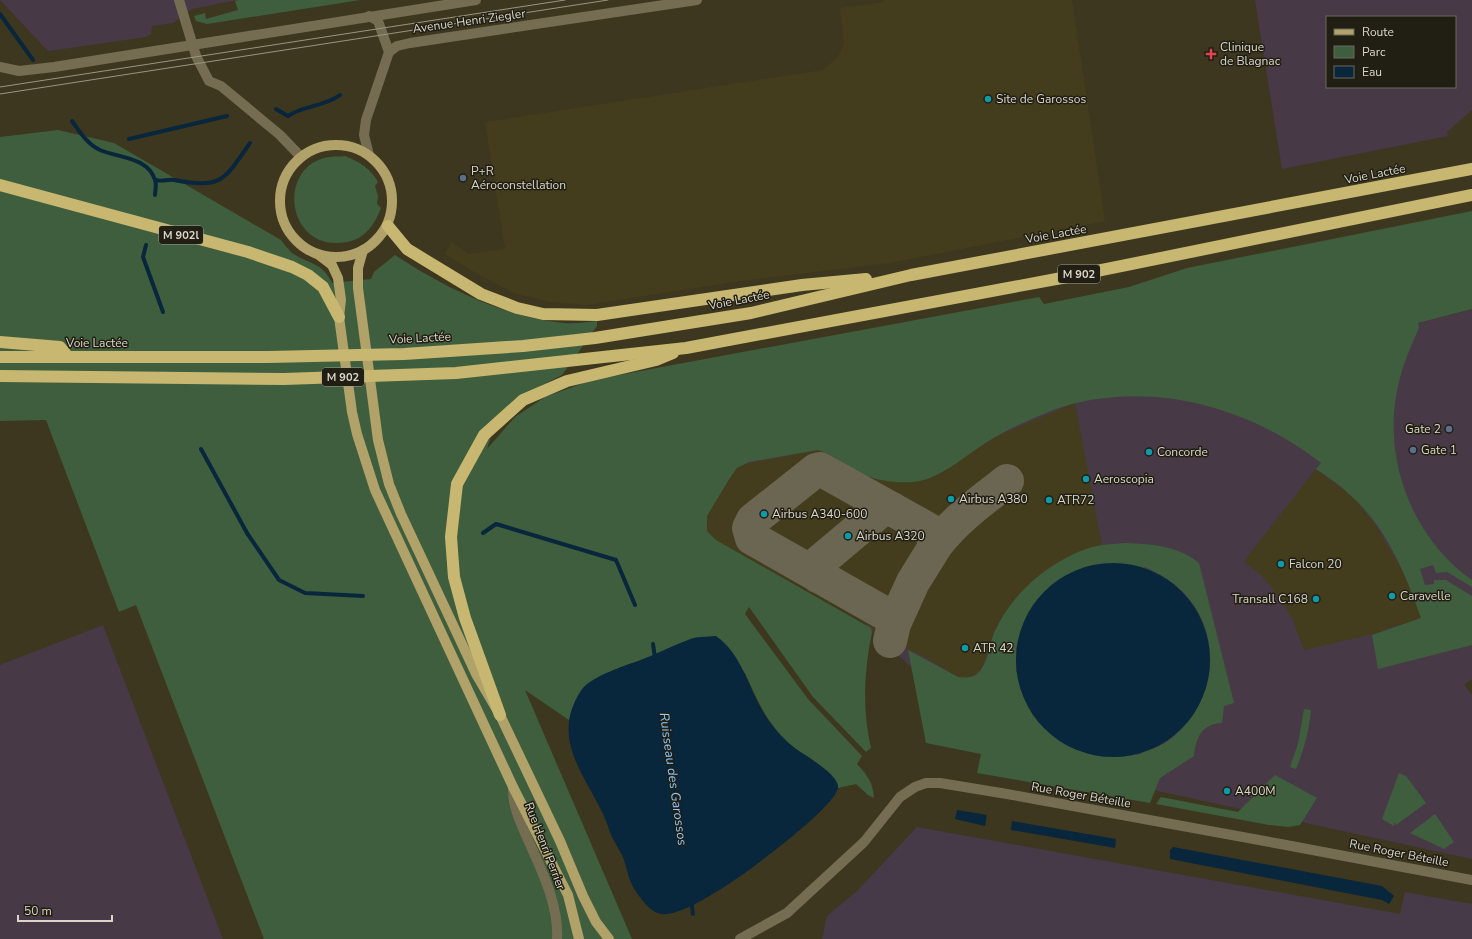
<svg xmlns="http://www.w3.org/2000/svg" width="1472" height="939" font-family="'Nunito Sans',sans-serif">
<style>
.commercial{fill:#483947;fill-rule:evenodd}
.industrial{fill:#473a48}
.built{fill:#443d1d}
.green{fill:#3f5e3e;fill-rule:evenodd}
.water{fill:#08263c}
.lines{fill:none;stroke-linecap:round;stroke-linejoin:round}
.stream{stroke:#08263c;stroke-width:4}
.taxiway{stroke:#6b6651;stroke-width:34}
.minor{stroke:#746d52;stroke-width:10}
.major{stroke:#b1a269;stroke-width:10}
.highway{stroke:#c8b771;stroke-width:12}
.tram{stroke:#999583;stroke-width:1}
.health-dot{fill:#e0444e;stroke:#211e14;stroke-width:1.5}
.culture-dot{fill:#0f9aa8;stroke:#211e14;stroke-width:1.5}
.service-dot{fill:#5c6f8a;stroke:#211e14;stroke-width:1.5}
.labels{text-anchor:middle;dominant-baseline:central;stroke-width:3;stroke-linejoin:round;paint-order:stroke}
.shield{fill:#211e14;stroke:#a2a093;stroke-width:1}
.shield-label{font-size:11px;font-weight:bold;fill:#dad7c9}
.street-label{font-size:12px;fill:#dad7c9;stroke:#211e14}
.poi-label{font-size:12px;fill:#dad7c9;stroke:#211e14;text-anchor:start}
.water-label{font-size:13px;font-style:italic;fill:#8cc9fd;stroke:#211e14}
</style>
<rect width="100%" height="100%" fill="#3d371f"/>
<!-- commercial -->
<g class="commercial">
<path d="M0 0H238L192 9 173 23 152 26 151 34 146 37 48 51Z"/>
<path d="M1255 0H1472V110L1447 132 1448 136 1282 169ZM1327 17H1455V87H1327Z"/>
<path d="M1472 309V679L1464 685 1472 694V859L1015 760 872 632 736 458 1353 340Z"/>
<path d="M103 625 223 939H0V665Z"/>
</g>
<!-- industrial -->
<path class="industrial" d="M917 827 1400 914 1405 892 1472 904V939H822L827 916 857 891Z"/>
<!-- built -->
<g class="built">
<path d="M885 0H1072L1105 221 890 263 740 281 587 305 551 302 514 293 481 276 445 254 452 242 468 254 505 249 485 122 823 70 838 57 844 44 840 8 885 2Z"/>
<path d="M1075 403 1102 546 1079 552 1057 564 1033 581 1016 598 994 631 983 667 974 676 965 678 958 677 921 655 872 632 870 626 716 540 707 531V516L730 478 737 468 749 463 818 450 829 453 862 474 881 480 912 482 923 480 932 477 999 435Z"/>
<path d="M1316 469 1352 496 1375 524 1404 573 1422 619 1382 630V632L1304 650 1292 618 1280 599 1262 576 1244 561Z"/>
</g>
<!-- green -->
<g class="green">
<path d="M238 0H360L207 24 196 21 194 16 205 13 206 19 238 10 235 1Z"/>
<path d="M58 130 114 143 281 240C284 244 287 248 291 252 308 265 322 261 332 283L371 279 374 272 395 255C443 287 506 318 564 323 575 324 586 322 597 321V326L562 375 525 394 496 420 487 449 515 417 545 397 592 380 1039 297 1044 304 1129 287 1187 268 1472 211V309L1418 323 1419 328C1410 348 1401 369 1397 391 1383 461 1413 539 1472 580V587L1447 572 1436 573 1433 565 1420 569 1425 585 1434 584V580H1446L1472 596V645L1378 669 1372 635 1421 618C1406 575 1386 526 1350 495 1340 485 1328 477 1316 469L1321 463C1252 409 1161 383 1076 403 1054 408 1017 425 997 436 972 449 942 480 913 482 897 483 877 481 862 474 846 467 835 455 818 450L749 462 737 468 730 478 707 516V531L716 540 871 628 872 632C864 671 862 709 871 748L866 752 813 697 749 607 745 614 808 699 862 756 857 764C867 775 873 782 874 798L868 795 856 784 838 788C835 772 809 758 796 749 770 730 758 702 745 673L638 661 621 667 591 682 583 688 574 705 569 720 525 690 632 939H264L136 605 119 612 46 420 0 421V137Z"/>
<path d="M345 156C360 162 370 168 378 182L375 186 378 196 377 204 381 208C375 224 365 239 347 242 286 254 275 164 330 157 335 156 340 157 345 156Z"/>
<path d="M1126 543C1152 544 1179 546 1199 563L1234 703 1224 706 1222 723C1201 724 1196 738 1194 756L1160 778 1150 803 977 773 981 754 926 743 908 650 958 677C966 678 974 678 980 671 989 660 989 643 995 631 1012 593 1050 561 1089 548 1101 544 1114 544 1126 543ZM1145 567C1160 574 1174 582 1185 594 1224 637 1216 701 1172 738 1162 746 1149 750 1137 755L1016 672V649L1022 626Z"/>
<path d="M1304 709 1311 710C1309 731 1304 750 1296 769L1290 767 1298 744Z"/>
<path d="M1399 773 1406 776 1426 803 1396 825 1394 822V826L1382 819Z"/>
<path d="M1275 775 1317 798 1300 825 1288 827 1269 825 1156 804 1161 797 1238 812Z"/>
<path d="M1435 814 1454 842 1444 849 1410 833Z"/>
</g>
<!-- water -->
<g class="water">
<circle cx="1113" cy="660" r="97"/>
<path d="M716 636C746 657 750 699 773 726 779 734 788 743 796 749 806 756 839 775 838 787 837 803 779 847 765 858 746 873 684 918 661 914 650 912 641 899 635 890 628 880 627 866 622 855 619 849 615 843 612 837 608 828 606 818 601 810 588 783 565 753 569 722 570 711 576 697 583 688 595 675 622 667 638 661 655 655 671 646 688 640 696 636 707 637 716 636Z"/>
<path d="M957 810 987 815 985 826 955 819Z"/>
<path d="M1012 821 1116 839 1115 848 1011 830Z"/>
<path d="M1173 847 1382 886 1394 896 1389 904 1382 900 1170 859V850Z"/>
</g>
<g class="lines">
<!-- stream -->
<g class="stream">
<path d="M0 14 33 60"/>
<path d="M276 109 288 116C304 105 324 107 340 95"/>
<path d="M72 121C80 132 88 145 100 150 119 158 148 157 155 180 157 184 155 191 155 195"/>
<path d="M129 139 227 116"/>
<path d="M156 180C162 182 167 179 174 180 223 189 224 180 250 143"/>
<path d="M146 245 143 257 163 312"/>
<path d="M201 449 247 533 279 580 305 593 363 596"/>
<path d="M483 533 496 524 616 560 635 605"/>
<path d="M653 644 655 658"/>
<path d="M691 900 693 914"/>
</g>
<!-- taxiway -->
<g class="taxiway">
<path d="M936 545C956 519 981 501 1007 481"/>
<path d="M818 576 815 571 818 563 880 511 884 509H892"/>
<path d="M890 641 894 624 891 617 752 538 749 528 753 520 816 470 820 469 933 532 936 539V545L913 582 894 624"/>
</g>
<!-- minor -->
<g class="minor">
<path d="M179 0 196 56 209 81 221 86 280 135 301 157"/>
<path d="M389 52 397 46 410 43 697 0"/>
<path d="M0 67 19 71 54 67 476 0"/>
<path d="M369 155 364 135 366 120 389 52 378 21 369 16"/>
<path d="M513 787C512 806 521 824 529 842 542 871 559 906 557 939"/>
<path d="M740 939 787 913 864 842 900 797 915 787 926 783H940L1007 794 1286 845 1472 880"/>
</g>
<!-- major -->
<g class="major">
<circle cx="336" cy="201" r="56"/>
<path d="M363 250 358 268V288L378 440 389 484 401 514 476 674 500 715 560 841 583 896 596 922 609 939"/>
<path d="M319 255 332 265 338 278 341 300 339 317 352 412 357 434 375 490 513 787 568 895 579 939"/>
</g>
<!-- highway -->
<g class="highway">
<path d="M0 185 248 252 292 267 308 275 323 287 339 317"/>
<path d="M388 226 407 249 481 294 517 308 543 314 597 315 802 285 866 279"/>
<path d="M0 342 60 347 68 357"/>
<path d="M0 357H268L404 354 523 346 595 338 751 313 911 275 1472 169"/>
<path d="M0 376 284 379 456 373 686 348 1067 277 1472 195"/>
<path d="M500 715 465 618 454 577 451 537 457 484 484 435 523 400 567 381 656 360 673 353"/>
</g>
<!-- tram -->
<g class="tram">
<path d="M0 87 565 0"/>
<path d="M0 94 608 0"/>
</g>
</g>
<!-- markers -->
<path class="health-dot" d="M1209 48h4v4h4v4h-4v4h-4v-4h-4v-4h4z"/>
<g class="culture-dot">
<circle cx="988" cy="99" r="4"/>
<circle cx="1149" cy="452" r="4"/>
<circle cx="1086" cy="479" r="4"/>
<circle cx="951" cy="499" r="4"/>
<circle cx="1049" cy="500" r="4"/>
<circle cx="764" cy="514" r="4"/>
<circle cx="848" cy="536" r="4"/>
<circle cx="1281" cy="564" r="4"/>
<circle cx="1392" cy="596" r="4"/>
<circle cx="1316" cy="599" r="4"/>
<circle cx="965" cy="648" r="4"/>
<circle cx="1227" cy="791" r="4"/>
</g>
<g class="service-dot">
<circle cx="463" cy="178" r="4"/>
<circle cx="1449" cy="429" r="4"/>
<circle cx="1413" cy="450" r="4"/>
</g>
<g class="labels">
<!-- shield labels -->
<g class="shield">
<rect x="159" y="226" width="44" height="18" rx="3"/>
<rect x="1058" y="265" width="42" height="18" rx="3"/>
<rect x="322" y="368" width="42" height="18" rx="3"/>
</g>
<g class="shield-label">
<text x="181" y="235">M 902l</text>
<text x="1079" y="274">M 902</text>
<text x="343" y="377">M 902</text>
</g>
<!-- street labels -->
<g class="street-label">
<text transform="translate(469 21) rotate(-8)">Avenue Henri Ziegler</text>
<text transform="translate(1375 174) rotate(-11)">Voie Lactée</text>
<text transform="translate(1056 234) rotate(-10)">Voie Lactée</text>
<text transform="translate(739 300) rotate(-11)">Voie Lactée</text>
<text transform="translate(420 338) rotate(-3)">Voie Lactée</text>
<text x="97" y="343">Voie Lactée</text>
<text transform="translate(1081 795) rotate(10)">Rue Roger Béteille</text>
<text transform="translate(545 846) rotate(69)">Rue Henri Perrier</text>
<text transform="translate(1399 853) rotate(11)">Rue Roger Béteille</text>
</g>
<!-- poi labels -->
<g class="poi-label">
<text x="1220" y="47">Clinique<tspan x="1220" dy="14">de Blagnac</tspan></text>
<text x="996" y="99">Site de Garossos</text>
<text x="471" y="171">P+R<tspan x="471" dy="14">Aéroconstellation</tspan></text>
<text x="1441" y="429" text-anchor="end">Gate 2</text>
<text x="1421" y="450">Gate 1</text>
<text x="1157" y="452">Concorde</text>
<text x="1094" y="479">Aeroscopia</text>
<text x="959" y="499">Airbus A380</text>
<text x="1057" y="500">ATR72</text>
<text x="772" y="514">Airbus A340-600</text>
<text x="856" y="536">Airbus A320</text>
<text x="1289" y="564">Falcon 20</text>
<text x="1400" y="596">Caravelle</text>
<text x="1308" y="599" text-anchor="end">Transall C168</text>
<text x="973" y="648">ATR 42</text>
<text x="1235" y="791">A400M</text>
</g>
<!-- water labels -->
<g class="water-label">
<text transform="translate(673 779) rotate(82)">Ruisseau des Garossos</text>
</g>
</g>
<!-- legend -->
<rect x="1326" y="16" width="130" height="72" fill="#211e14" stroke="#6b685c"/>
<rect x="1334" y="29" width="20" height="6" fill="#b1a269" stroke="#6b685c"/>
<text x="1362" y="36" font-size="12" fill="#dad7c9">Route</text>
<rect x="1334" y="46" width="20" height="12" fill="#3f5e3e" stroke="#6b685c"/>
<text x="1362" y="56" font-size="12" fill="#dad7c9">Parc</text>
<rect x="1334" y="66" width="20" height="12" fill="#08263c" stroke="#6b685c"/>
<text x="1362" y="76" font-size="12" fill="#dad7c9">Eau</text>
<!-- scale -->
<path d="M18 915v6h94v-6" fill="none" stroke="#dad7c9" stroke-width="2"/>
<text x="24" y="915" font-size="12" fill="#dad7c9" stroke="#211e14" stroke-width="3" paint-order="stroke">50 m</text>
</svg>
